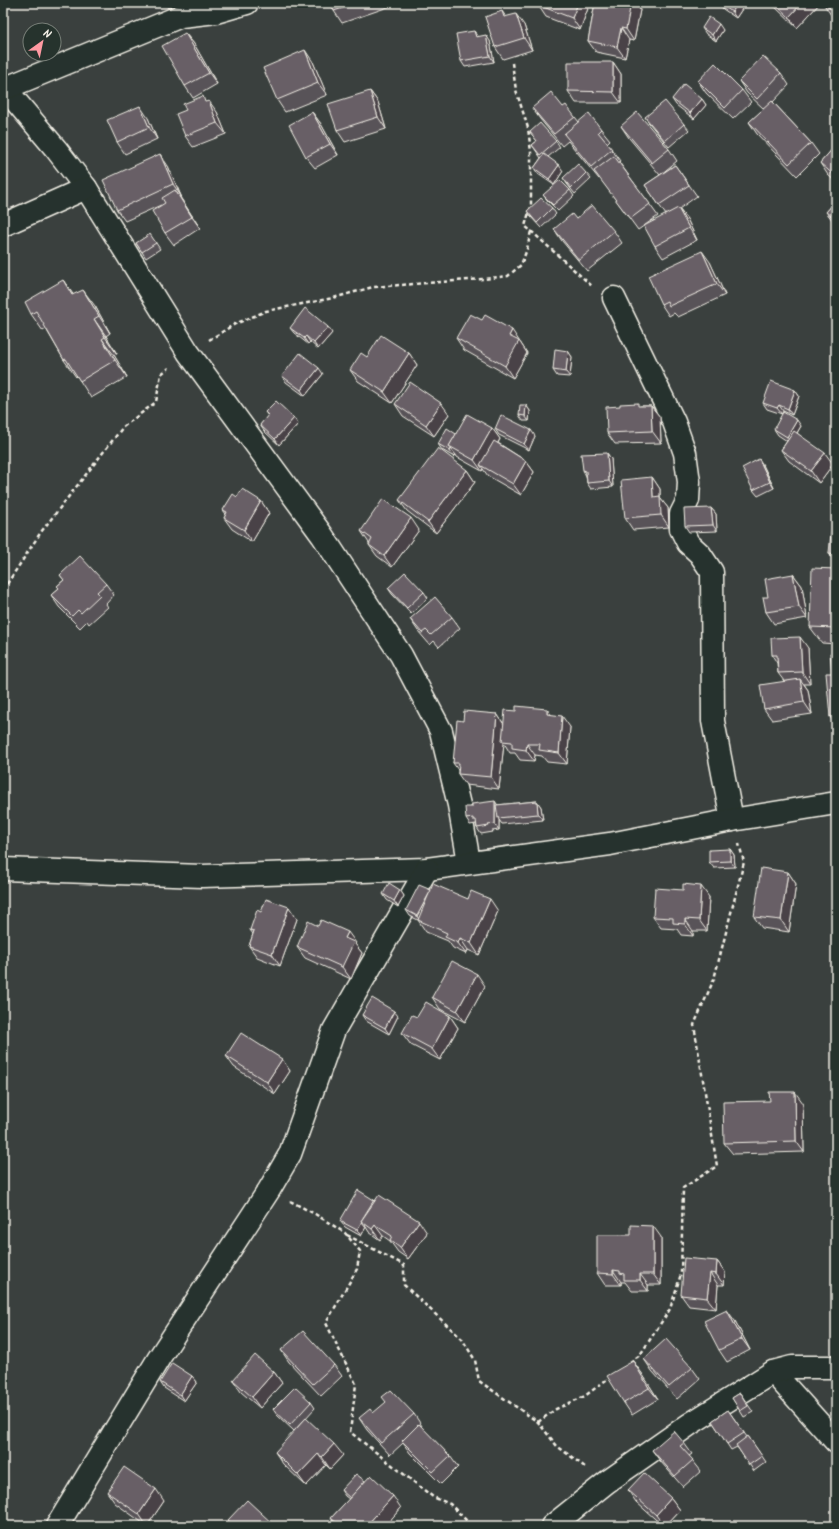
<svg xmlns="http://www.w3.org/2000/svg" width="839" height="1529" font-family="Kalam,sans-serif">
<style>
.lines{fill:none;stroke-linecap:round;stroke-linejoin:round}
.minor-casing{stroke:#f4f1e8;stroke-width:25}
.path{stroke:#f4f1e8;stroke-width:2.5;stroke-dasharray:4 3;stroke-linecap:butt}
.minor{stroke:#26332d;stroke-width:22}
.wall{fill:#595258;stroke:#f4f1e8}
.shaded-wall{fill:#494247;stroke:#f4f1e8}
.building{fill:#685f66;stroke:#f4f1e8}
</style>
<rect width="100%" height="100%" fill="#3a403e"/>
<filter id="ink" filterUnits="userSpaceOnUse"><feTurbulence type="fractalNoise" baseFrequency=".025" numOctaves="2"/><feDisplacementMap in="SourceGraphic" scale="8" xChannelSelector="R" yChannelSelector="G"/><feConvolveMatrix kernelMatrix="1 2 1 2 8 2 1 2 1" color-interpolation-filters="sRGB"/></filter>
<g filter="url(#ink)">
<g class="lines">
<!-- minor casing -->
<g class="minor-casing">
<g id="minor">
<path d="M3 86 56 149 86 188 188 352 322 535 401 655 441 731 459 805 469 862"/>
<path d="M6 88 181 16 216 12 247 3"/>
<path d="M3 225 86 188"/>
<path d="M614 298 674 422 685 453 689 482 688 500 681 514V529L688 543 700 554 712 572 713 721 732 820"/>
<path d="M3 869 202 876 427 869 610 844 732 820 836 803"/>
<path d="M773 1372 836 1442"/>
<path d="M57 1526 159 1358 269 1190 290 1154 334 1030 427 869"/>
<path d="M552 1526 607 1482 690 1424 773 1372 792 1367H836"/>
</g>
</g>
<!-- path -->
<g class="path">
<path d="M531 231 593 287"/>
<path d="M209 340 235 324 266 311 333 298 373 287 483 279 508 276 521 265 527 249 531 231 525 226 531 206V152L528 128 516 90 512 63"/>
<path d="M3 590 41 532 123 427 156 402 161 374 169 368"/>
<path d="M290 1201 315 1214 345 1233 360 1251 357 1269 326 1323 356 1384 350 1432 433 1497 450 1504 472 1526"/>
<path d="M347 1235 404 1265V1285L462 1339 475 1360 479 1381 538 1422 557 1446 585 1467"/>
<path d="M630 1362 640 1355 670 1309 681 1274 683 1188 717 1166 694 1025 714 979 744 862 739 844"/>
<path d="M538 1422 556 1409 585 1396 610 1377"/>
</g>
<!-- minor -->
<use href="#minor" class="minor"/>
</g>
<!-- wall -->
<g class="wall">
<path d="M165 3H176L168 8Z"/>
<path d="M331 3H390L391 6 342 23 334 11Z"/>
<path d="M539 3H590L580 30 546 17 538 5Z"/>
<path d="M595 3H636L640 10 634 41 629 40 625 58 596 52 588 41Z"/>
<path d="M719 3H746L736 18 723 9Z"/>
<path d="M771 3H820L797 28 773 5Z"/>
<path d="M823 3H836V18L831 15Z"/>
<path d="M502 11 506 17 524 25 532 50 503 59 495 47Z"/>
<path d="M702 28 723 30 716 41 706 34Z"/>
<path d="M185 33 194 44 217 84 193 98 185 86Z"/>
<path d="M478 37 490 41 494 62 465 67 461 61Z"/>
<path d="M313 62 327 95 285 112 277 100Z"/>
<path d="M613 62 621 74V103H576L568 91Z"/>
<path d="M781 73 789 85 773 102 811 143 819 154 797 176 757 134 749 122 764 109 747 93 739 81Z"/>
<path d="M698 81 742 90 751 102 733 119 706 93Z"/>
<path d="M370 91 378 102 386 129 345 142 337 130Z"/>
<path d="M672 99H702L706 105 694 119 676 105Z"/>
<path d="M207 102 217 112 226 134 193 147 185 136Z"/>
<path d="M563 107 575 117 579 122 601 129 610 140 607 143 620 161 619 162 658 216 638 230 600 178 599 179 572 146 568 141 562 146 540 119 532 108Z"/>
<path d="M312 112 321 124 338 155 315 168 306 157Z"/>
<path d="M645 117 684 124 689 130 669 147 649 123Z"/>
<path d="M148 118 157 139 125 154 117 142Z"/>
<path d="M621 126 669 149 677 161 660 175 629 138Z"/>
<path d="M530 132 556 141 560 147 548 157 563 171 554 185 538 174 534 168 541 158 532 145 537 141Z"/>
<path d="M836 145V182L828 175 820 163Z"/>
<path d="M675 165 697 196 679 209 687 219 697 240 663 258 655 246 666 215 645 185Z"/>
<path d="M168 166 181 196 180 197 200 228 174 245 165 233 161 205 125 221 117 210Z"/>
<path d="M586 173 591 179 575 194 567 184 563 178Z"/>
<path d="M570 190 574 196 558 211 548 201 543 195Z"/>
<path d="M836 201V225L826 212Z"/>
<path d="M552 208 556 214 541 228 531 217 527 211Z"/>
<path d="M576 219 614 231 622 243 587 271 562 241 554 229Z"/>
<path d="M154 240 160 249 146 258 136 243Z"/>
<path d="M710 262 725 295 678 317 674 313 669 316 661 304Z"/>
<path d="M63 280 73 295 95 306 110 333 106 336 117 354 114 355 127 377 91 398 77 376 76 377 64 360 46 329 43 331 31 314Z"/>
<path d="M290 328 332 333 318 349 310 342 308 344 294 333Z"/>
<path d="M456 338 520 342 527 353 513 378 464 350Z"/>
<path d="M568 351 572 357 570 377 557 376 553 370Z"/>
<path d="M409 353 417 365 392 403 358 381 350 370 367 357Z"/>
<path d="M323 374 305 396 286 382 282 376Z"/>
<path d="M795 390 799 396 792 415 783 411 782 414 767 409 763 403Z"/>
<path d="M395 404 449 414 434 436 403 416Z"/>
<path d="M526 405 530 411 529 421H523L519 415Z"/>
<path d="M640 406H651L660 417 661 443 615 444 607 433Z"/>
<path d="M265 412 298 424 279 445 264 431 260 425 268 416Z"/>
<path d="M801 426 797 433 833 464 819 483 789 461 781 450 787 441 778 435 774 429Z"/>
<path d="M492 428 500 439 498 443 526 461 534 472 521 495 488 476 483 469 482 471 457 457 456 455 454 457 442 450 438 444 456 434Z"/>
<path d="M495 429 535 436 529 450 499 435Z"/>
<path d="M607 453 611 459 613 487 591 489 587 483 586 476 583 470Z"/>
<path d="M763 465 774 488 758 496 753 490Z"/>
<path d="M467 470 475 482 436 533 407 511 399 500Z"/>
<path d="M652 477 660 489V498L668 508 669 527 633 530 625 518Z"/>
<path d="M237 497 261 501 269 513 252 542 232 529 224 518 226 514 223 510Z"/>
<path d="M711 508 716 514 717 531 689 532 685 526Z"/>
<path d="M836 524V559H833L829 553Z"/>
<path d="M419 530 392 567 377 556 369 545V543L361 531Z"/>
<path d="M836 569V644L822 643 810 627Z"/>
<path d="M793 574 802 586 807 618 774 624 766 612 768 597Z"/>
<path d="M60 575 106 584 114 595 106 604 108 607 89 624 87 621 80 628 59 607 51 595 59 588 57 586 64 580Z"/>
<path d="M388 588 424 592 428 598 411 614 392 594Z"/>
<path d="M452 617 460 628 439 647 434 641 430 645 418 631 410 619Z"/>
<path d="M808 648 810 684H804L808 690 812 714 772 720 764 709 784 681 778 673 777 663 772 655Z"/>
<path d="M836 652V726L830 717 832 673Z"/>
<path d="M497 714 504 724 551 715 570 727 567 764 547 762 542 756 535 755 534 761 520 760 515 753H510L504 743 499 789 466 785 458 774V770L453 763 463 721Z"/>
<path d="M537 801 541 807 543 820 502 824 499 820V830L492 831 493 832 481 834 477 828 476 824 470 825 466 819 497 805Z"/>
<path d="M730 849 734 855 735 867 714 868 709 862Z"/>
<path d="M788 872 796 884 789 932 762 928 754 917Z"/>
<path d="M400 890 404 896 398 907 387 900 383 894Z"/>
<path d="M431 890 468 899 498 911 479 955 468 950 466 954 453 948 448 941 426 932 418 920 410 916 406 910Z"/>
<path d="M709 897 707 931H693V936L681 935 677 929 661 928 653 917Z"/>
<path d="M261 912 297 919 280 966 257 957 249 946 253 934 250 930Z"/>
<path d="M356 943 355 944 362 953 351 979 305 958 297 947Z"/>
<path d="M485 986 465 1022 440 1009 432 997Z"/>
<path d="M362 1015 398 1016 389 1034 366 1021Z"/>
<path d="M450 1016 458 1028 440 1060 411 1045 402 1033 417 1017Z"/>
<path d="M226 1056 282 1059 290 1071 275 1094 234 1067Z"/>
<path d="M770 1101 803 1103 804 1152 733 1154 724 1143Z"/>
<path d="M374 1200 375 1201 427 1233 408 1259 398 1252 390 1241 383 1236 380 1240 369 1232 366 1227 361 1236 345 1227 340 1221Z"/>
<path d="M661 1237V1285H648V1291H632L625 1282H621V1285H605L597 1273Z"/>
<path d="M717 1261 725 1272 724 1285H718L716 1309 689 1306 681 1295Z"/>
<path d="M735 1321 750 1350 727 1362 719 1350Z"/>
<path d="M281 1350 334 1365 342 1376 321 1396 289 1362Z"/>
<path d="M644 1359 692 1368 700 1379 677 1399 652 1371Z"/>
<path d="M274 1372 282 1383 260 1408 241 1392 233 1380Z"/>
<path d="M641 1372 658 1399 632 1415 624 1403Z"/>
<path d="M192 1376 197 1382 184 1401 164 1388 160 1382Z"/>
<path d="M740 1393 753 1412 744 1417 732 1398Z"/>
<path d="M311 1402 315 1408 294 1431 277 1415 273 1409Z"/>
<path d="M728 1410 747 1437 748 1436 766 1462 754 1471 737 1447 731 1450 712 1421Z"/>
<path d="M373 1413 414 1414 422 1426 421 1427 450 1456 458 1467 441 1484 410 1453 403 1443 390 1455 367 1430 359 1418Z"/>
<path d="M684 1443 692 1454 689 1456 701 1471 683 1487 660 1461 652 1450Z"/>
<path d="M275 1452 343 1455 330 1469 326 1465 306 1486 283 1464Z"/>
<path d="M365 1481 401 1508 385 1526H336L331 1518 349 1499 345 1496 341 1490Z"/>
<path d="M628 1490 671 1498 680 1510 665 1526H663L636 1502Z"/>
<path d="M107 1492 164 1501 147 1526 115 1503Z"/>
</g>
<!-- shaded-wall -->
<g class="shaded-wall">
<path d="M578 3H590L580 30 572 18Z"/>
<path d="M630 3H636L640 10 634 41 626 29Z"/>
<path d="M738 3H746L736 18 732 12Z"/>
<path d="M802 3H820L797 28 789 17Z"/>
<path d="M516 14 524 25 532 50 524 38Z"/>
<path d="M719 24 723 30 716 41 712 35Z"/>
<path d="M621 28 629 40 625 58 617 47Z"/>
<path d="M474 31 479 37H476Z"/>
<path d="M185 33 194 44 217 84 209 73Z"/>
<path d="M486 35 490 41 494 62 490 56Z"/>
<path d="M305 50 313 62 327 95 318 83Z"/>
<path d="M613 62 621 74V103L613 92Z"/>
<path d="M370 91 378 102 386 129 378 117Z"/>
<path d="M702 99 706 105 694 119 690 113Z"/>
<path d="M209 101 217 112 226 134 217 123Z"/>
<path d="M140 106 148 118 157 139 149 127Z"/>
<path d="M312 112 321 124 338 155 330 144Z"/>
<path d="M160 154 168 166 181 196 173 184Z"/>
<path d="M559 165 563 171 554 185 549 179Z"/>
<path d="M175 190 183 202 200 228 192 217Z"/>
<path d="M678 208 687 219 697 240 689 228Z"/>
<path d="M702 251 710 262 725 295 717 284Z"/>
<path d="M63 280 75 297 72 295Z"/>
<path d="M83 290 95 306 110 333 99 316Z"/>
<path d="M94 319 106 336 117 354 105 337Z"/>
<path d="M328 327 332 333 318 349 314 343Z"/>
<path d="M512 330 527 353 513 378 505 366 509 336Z"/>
<path d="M306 336 310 342 308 344 304 338Z"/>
<path d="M102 339 114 355 127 377 115 360Z"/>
<path d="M568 351 572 357 570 377 566 372Z"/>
<path d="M409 353 417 365 392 403 384 392Z"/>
<path d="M319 368 323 374 305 396 301 390Z"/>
<path d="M795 390 799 396 792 415 788 409Z"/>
<path d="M441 403 449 414 434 436 426 425Z"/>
<path d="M526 405 530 411 529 421 525 416Z"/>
<path d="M779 405 783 411 782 414 777 408Z"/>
<path d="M651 406 660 417 661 443 652 431Z"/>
<path d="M294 418 298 424 279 445 275 439Z"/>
<path d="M797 420 801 426 791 443 787 437Z"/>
<path d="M492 428 500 439 484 467 480 465 483 469 482 471 474 460Z"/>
<path d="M531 430 535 436 529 450 524 444Z"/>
<path d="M451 449 456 455 454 457 450 451Z"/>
<path d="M607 453 611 459 613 487 609 481Z"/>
<path d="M825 453 833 464 819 483 811 471Z"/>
<path d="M759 459 763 465 774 488 770 482Z"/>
<path d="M526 461 534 472 521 495 513 484Z"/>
<path d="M467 470 475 482 436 533 428 522Z"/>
<path d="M652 477 660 489V498L668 508 669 527 661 515 653 497Z"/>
<path d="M261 501 269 513 252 542 244 530Z"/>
<path d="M711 508 716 514 717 531 713 525Z"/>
<path d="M411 518 419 530 392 567 384 556Z"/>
<path d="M793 574 802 586 807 618 799 607Z"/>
<path d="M800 637 808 648 810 684 802 672Z"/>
<path d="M800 679 808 690 812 714 804 702Z"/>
<path d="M547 709 555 720 547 714Z"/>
<path d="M497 714 505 726 502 741 504 743 499 789 491 777Z"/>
<path d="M562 716 570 727 567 764 559 753Z"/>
<path d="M527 744 535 755 534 761 526 750Z"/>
<path d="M495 801 499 807 498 818 499 820V830L495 824Z"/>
<path d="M537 801 541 807 543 820 538 814Z"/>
<path d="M730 849 734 855 735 867 730 861Z"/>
<path d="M788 872 796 884 789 932 781 920Z"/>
<path d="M701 886 709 897 707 931 699 920Z"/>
<path d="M400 890 404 896 398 907 394 901Z"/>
<path d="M431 890 420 921 417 916Z"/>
<path d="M490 899 498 911 479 955 471 943Z"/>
<path d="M289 907 297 919 280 966 272 954Z"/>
<path d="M685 919 693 931V936L685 924Z"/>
<path d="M348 932 356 943 355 944 362 953 351 979 342 967 345 938Z"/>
<path d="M460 938 468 950 466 954 458 943Z"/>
<path d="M477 974 485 986 465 1022 457 1011Z"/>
<path d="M394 1011 398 1016 389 1034 385 1028Z"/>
<path d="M450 1016 458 1028 440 1060 432 1049Z"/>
<path d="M282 1059 290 1071 275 1094 267 1082Z"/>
<path d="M795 1092 803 1103 804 1152 796 1141Z"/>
<path d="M419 1221 427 1233 408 1259 400 1248Z"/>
<path d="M362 1222 366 1227 361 1236 357 1230Z"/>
<path d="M375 1225 383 1236 380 1240 372 1229Z"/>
<path d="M653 1226 661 1237V1285L653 1274Z"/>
<path d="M717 1261 725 1272 724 1285 716 1274Z"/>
<path d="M613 1270 621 1282V1285L613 1274Z"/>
<path d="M710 1273 718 1285 716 1309 707 1298Z"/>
<path d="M640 1274 648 1285V1291L640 1280Z"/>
<path d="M727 1310 735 1321 750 1350 742 1339Z"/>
<path d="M633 1361 641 1372 658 1399 649 1388Z"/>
<path d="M274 1372 282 1383 260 1408 252 1397Z"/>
<path d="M192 1376 197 1382 184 1401 180 1395Z"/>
<path d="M334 1444 343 1455 330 1469 322 1457Z"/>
<path d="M318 1454 326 1465 306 1486 298 1475Z"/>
<path d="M156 1489 164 1501 147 1526 139 1514Z"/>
<path d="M393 1496 401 1508 385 1526H366Z"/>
<path d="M671 1498 680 1510 665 1526H664L656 1515Z"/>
</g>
<!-- building -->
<g class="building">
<path d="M331 3H357L334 11Z"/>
<path d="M539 3H578L572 18 538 5Z"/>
<path d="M595 3H631L626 29 621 28 617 47 588 41Z"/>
<path d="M719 3H738L732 12Z"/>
<path d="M774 3H802L789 17Z"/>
<path d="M823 3H836V13Z"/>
<path d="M502 11 504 17 516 14 524 38 495 47 485 17Z"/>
<path d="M709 17 719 24 712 35 702 28Z"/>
<path d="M474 31 476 37 486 35 490 56 461 61 456 34Z"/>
<path d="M185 33 209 73 185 86 162 46Z"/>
<path d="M305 50 318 83 277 100 263 68Z"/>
<path d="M763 56 781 73 757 99 739 81Z"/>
<path d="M568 62H613V92L568 91Z"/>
<path d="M715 63 742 90 725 108 698 81Z"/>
<path d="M684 84 702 99 690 113 672 99Z"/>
<path d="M370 91 378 117 337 130 328 104Z"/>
<path d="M551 92 563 107 566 105 575 117 554 134 532 108Z"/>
<path d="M203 96 205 102 209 101 217 123 185 136 176 114 186 110 183 104Z"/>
<path d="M665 101 684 124 665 141 645 117Z"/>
<path d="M772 101 811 143 789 164 749 122Z"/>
<path d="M140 106 149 127 117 142 107 120Z"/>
<path d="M312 112 330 144 306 157 289 125Z"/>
<path d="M637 112 669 149 652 163 621 126Z"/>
<path d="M589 113 601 129 598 132 612 149 591 167 564 134Z"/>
<path d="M540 123 556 141 540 155 532 145 537 141 530 132Z"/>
<path d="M836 145V177L820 163Z"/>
<path d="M160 154 173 184 117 210 103 180Z"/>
<path d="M544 154 559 165 549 179 534 168Z"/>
<path d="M614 156 650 204 630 219 594 171Z"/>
<path d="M578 164 586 173 571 188 563 178Z"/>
<path d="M675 165 689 185 659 205 645 185Z"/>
<path d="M560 180 570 190 553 205 543 195Z"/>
<path d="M175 190 192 217 165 233 152 211 165 203 162 198Z"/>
<path d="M541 198 552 208 537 223 527 211Z"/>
<path d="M836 201V220L826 212Z"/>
<path d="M592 205 614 231 579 260 554 229 572 214 576 219Z"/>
<path d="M678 208 689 228 655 246 644 226Z"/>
<path d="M150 234 156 243 142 252 136 243Z"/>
<path d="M702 251 717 284 669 306 667 301 661 304 648 276Z"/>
<path d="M63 280 72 295 83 290 99 316 94 319 105 337 102 339 115 360 80 381 66 359 64 360 36 311 31 314 25 302Z"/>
<path d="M305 308 328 327 314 343 306 336 304 338 290 328Z"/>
<path d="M470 314 482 320 485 315 512 330 509 336 519 341 505 366 456 338Z"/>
<path d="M381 335 409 353 384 392 350 370 361 353 367 357Z"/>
<path d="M555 349 568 351 566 372 553 370Z"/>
<path d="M300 353 319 368 301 390 282 376Z"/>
<path d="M771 381 795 390 788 409 779 405 777 408 763 403Z"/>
<path d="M410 382 441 403 426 425 395 404Z"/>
<path d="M276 401 294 418 275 439 260 425 268 415 265 412Z"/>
<path d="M638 403V406H651L652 431 607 433 606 407 620 406V404Z"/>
<path d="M520 405H526L525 416 519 415Z"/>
<path d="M783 412 797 420 787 437 774 429Z"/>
<path d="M467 414 492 428 474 460 449 446Z"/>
<path d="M501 415 531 430 524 444 495 429Z"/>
<path d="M447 428 456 434 449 446 451 449 450 451 438 444Z"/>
<path d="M794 431 825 453 811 471 781 450Z"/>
<path d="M494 441 526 461 513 484 480 465Z"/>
<path d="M438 448 467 470 428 522 399 500Z"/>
<path d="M607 453 609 481 587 483 586 471 583 470 581 454Z"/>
<path d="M759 459 770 482 753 490 742 468Z"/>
<path d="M652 477 653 497 660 496 661 515 625 518 621 480Z"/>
<path d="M242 489 261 501 244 530 224 518 227 512 223 510 233 494 237 497Z"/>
<path d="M383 499 411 518 384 556 369 545 372 539 361 531Z"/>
<path d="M711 508 713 525 685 526 684 509Z"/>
<path d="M832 523 836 524V554L829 553Z"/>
<path d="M80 556 106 584 97 592 100 595 81 613 78 610 72 616 51 595 59 588 57 586 64 580 60 575Z"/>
<path d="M812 568 836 569V628L810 627Z"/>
<path d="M405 572 424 592 407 608 388 588Z"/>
<path d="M793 574 799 607 766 612 763 597H768L765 579Z"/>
<path d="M435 597 452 617 431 635 426 630 422 633 410 619Z"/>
<path d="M800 637 802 672 778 673 777 655H772L771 638Z"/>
<path d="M836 652V716L830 717 826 673H832L830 653Z"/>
<path d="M800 679 804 702 764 709 760 685Z"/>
<path d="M516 706 547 709V714L562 716 559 753 539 750 540 744H527L526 750 512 748V742L502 741 505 710 516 711Z"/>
<path d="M464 711 497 714 491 777 458 774 459 763H453L457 720 463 721Z"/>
<path d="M495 801V824L488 825 489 826 477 828 476 820H473V818L466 819 465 807H472V804Z"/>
<path d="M537 801 538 814 498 818 496 805Z"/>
<path d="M730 849V861L709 862V850Z"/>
<path d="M761 868 788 872 781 920 754 917Z"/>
<path d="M389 883 400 890 394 901 383 894Z"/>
<path d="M433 884 468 899 471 891 490 899 471 943 460 938 458 943 445 937 447 933 418 920Z"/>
<path d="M683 884 701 886 699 920 685 919V924L673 923V918L653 917 655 888 683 890Z"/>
<path d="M419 885 431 890 417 916 406 910Z"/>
<path d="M266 899 289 907 272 954 249 946 254 931 250 930 257 910 261 912Z"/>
<path d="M321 920 348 932 345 938 354 942 342 967 297 947 308 921 318 926Z"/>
<path d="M452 961 477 974 457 1011 432 997Z"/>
<path d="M372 998 394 1011 385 1028 362 1015Z"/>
<path d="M426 1002 450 1016 432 1049 402 1033 412 1015 417 1017Z"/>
<path d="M241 1033 282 1059 267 1082 226 1056Z"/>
<path d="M769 1092H795L796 1141 724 1143 723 1102 770 1101Z"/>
<path d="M358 1190 374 1200 361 1221H362L357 1230 340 1221Z"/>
<path d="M379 1195 419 1221 400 1248 390 1240 392 1236 375 1225 372 1229 361 1221Z"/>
<path d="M631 1225 653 1226V1274H640V1280H624V1274L620 1273V1271L613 1270V1274L597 1273V1235H631Z"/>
<path d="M684 1258 717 1261 716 1274 710 1273 707 1298 681 1295Z"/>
<path d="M727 1310 742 1339 719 1350 704 1321Z"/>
<path d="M303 1331 334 1365 313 1384 281 1350Z"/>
<path d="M666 1339 692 1368 669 1387 644 1359Z"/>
<path d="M255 1355 274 1372 252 1397 233 1380Z"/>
<path d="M633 1361 649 1388 624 1403 607 1376Z"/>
<path d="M172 1363 192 1376 180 1395 160 1382Z"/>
<path d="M295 1387 311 1402 290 1425 273 1409Z"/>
<path d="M391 1390 414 1414 381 1443 359 1418 370 1409 373 1413 386 1402 382 1397Z"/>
<path d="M740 1393 748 1406 740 1411 732 1398Z"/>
<path d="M728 1410 744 1433 727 1444 712 1421Z"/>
<path d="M306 1418 334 1444 322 1457 318 1454 298 1475 275 1452Z"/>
<path d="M419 1424 450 1456 433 1472 402 1441Z"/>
<path d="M674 1431 684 1443 680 1446 693 1460 675 1476 652 1450Z"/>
<path d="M748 1436 762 1456 749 1465 736 1445Z"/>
<path d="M124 1467 156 1489 139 1514 107 1492Z"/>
<path d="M644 1473 671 1498 656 1515 628 1490Z"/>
<path d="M356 1474 365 1481 350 1498 341 1490Z"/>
<path d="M371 1475 393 1496 366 1526H340L331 1518Z"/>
<path d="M247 1500 275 1526H234L228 1520Z"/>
</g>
</g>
<!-- margin -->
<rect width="839" height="1529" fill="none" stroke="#26332d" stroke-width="16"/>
<rect x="8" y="8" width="823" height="1513" fill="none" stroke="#f4f1e8" stroke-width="1.5" filter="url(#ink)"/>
<!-- north arrow -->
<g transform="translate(42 42) rotate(33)"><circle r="19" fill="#26332d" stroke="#787f78"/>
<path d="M0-3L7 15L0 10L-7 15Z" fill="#ff9aa2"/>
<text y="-6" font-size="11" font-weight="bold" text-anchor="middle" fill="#f4f1e8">N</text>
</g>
</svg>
